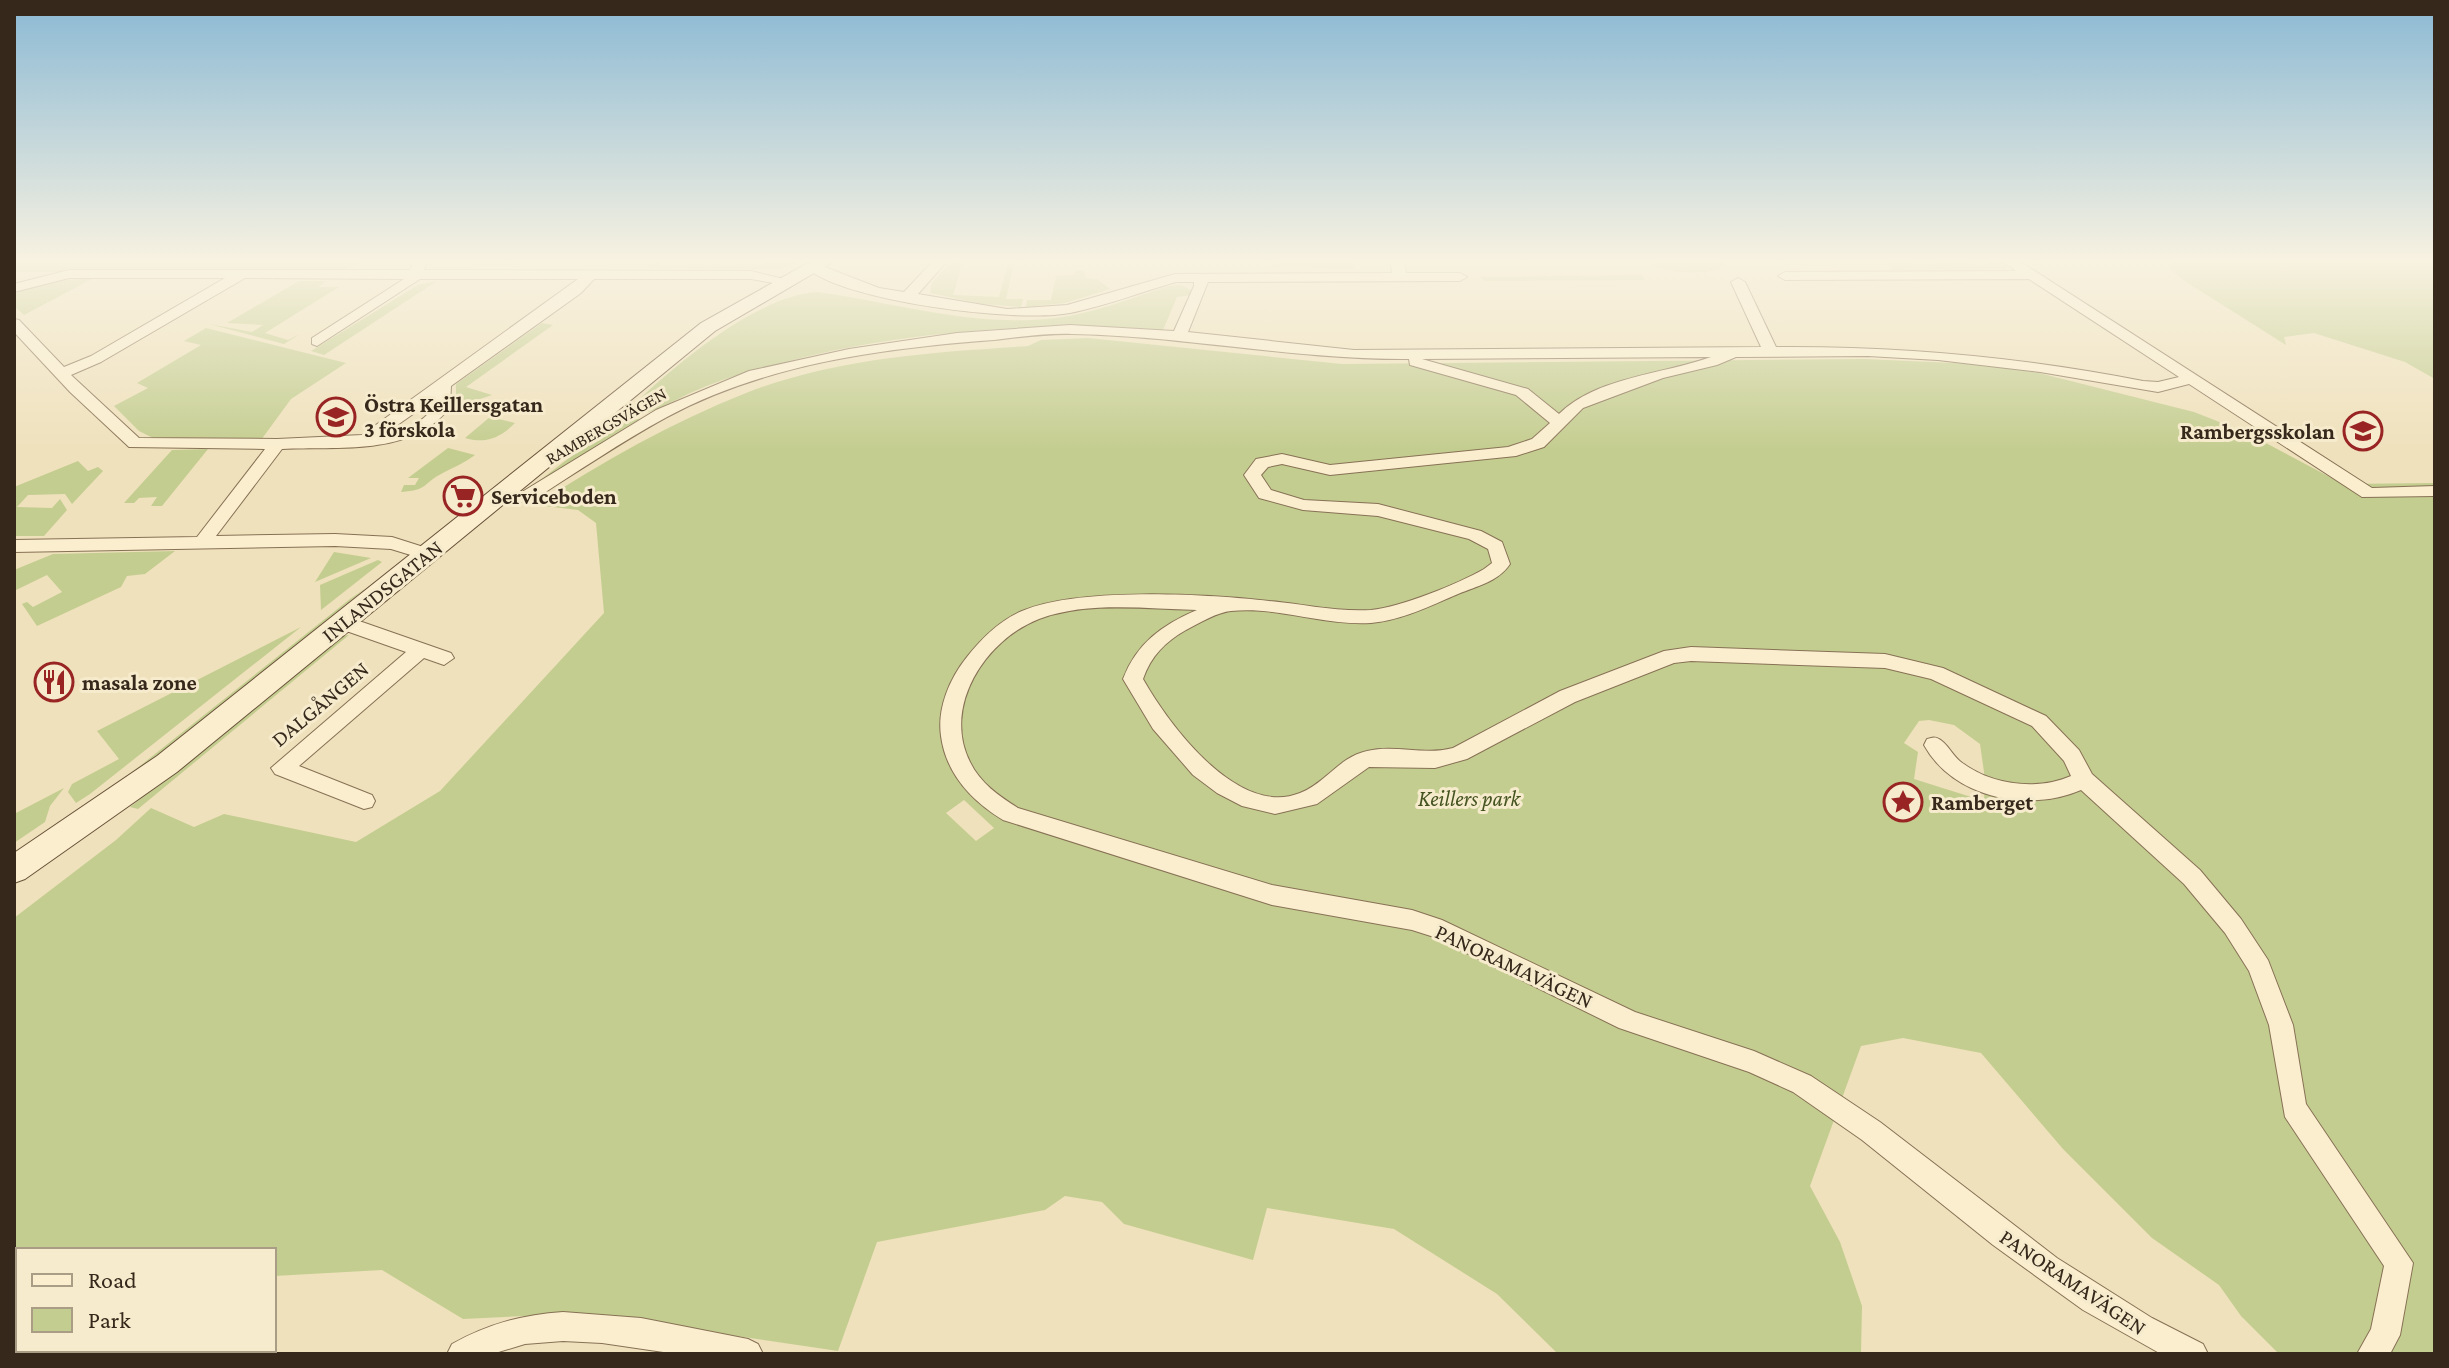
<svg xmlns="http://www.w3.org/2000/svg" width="2449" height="1368" font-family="'Crimson Pro',serif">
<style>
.green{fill:#c4cd90;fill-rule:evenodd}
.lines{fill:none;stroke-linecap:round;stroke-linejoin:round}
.street-casing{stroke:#877155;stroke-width:2}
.secondary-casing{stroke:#695239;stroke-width:2}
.street{fill:#faeecf;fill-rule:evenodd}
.secondary{fill:#faeecf;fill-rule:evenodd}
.labels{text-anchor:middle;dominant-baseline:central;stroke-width:6;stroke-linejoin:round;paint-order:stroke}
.far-street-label{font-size:18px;fill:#36281b;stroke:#f6ebcc}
.poi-label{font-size:22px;font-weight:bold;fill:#36281b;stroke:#f6ebcc;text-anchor:start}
.street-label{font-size:22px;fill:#36281b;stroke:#f6ebcc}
.park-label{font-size:22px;font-style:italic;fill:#455320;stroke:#f6ebcc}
</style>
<rect width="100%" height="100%" fill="#efe1bc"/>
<!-- green -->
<g class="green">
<path d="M14 259H362L360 264 341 271 47 272H14Z"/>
<path d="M783 259H810L780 269 651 268 647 264 663 260 661 265H758Z"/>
<path d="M953 259H964L953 295 999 297 1009 259H1015L1006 299H1023L1021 307 983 304 930 293 932 283Z"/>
<path d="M1281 259 1354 262V269L1272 267 1273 262Z"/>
<path d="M1652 259H1724L1727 265C1712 277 1676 272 1657 268Z"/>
<path d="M1884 259H1905L1909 263 1963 262 1987 266 1985 259H1996L2007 266 2006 269 1892 270Z"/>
<path d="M2173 259H2435V379L2405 362 2314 333 2284 337 2286 345 2183 280 2168 267Z"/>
<path d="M1076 270 1084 271 1086 278 1097 279 1110 289 1065 303 1026 307 1027 300H1051L1056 276 1074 275Z"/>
<path d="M1642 275 1645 280 1484 281 1480 277Z"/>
<path d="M92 279 24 315 14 306V294C39 281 64 279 92 279Z"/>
<path d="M299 281H326L318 287H339L265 333 288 340 300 334 284 344 209 324 252 332 263 325 227 323Z"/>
<path d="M437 281 324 355 311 351 418 285Z"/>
<path d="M1181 285 1191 290 1192 295 1177 297 1163 330C1035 322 906 330 781 363 749 371 718 380 688 394 666 405 645 417 620 418 664 374 753 296 817 292 897 303 975 328 1056 318 1095 313 1132 298 1169 286Z"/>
<path d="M542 323 553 325 466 387 492 395 468 403 456 399V384Z"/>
<path d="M206 328 346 363 291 399 261 440 153 438 139 431 114 406 148 388 137 383 201 345 184 341Z"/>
<path d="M1088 338 1342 364 1865 359 1976 364 2039 373 2194 412 2245 432 2343 484 2435 483V1354H2279L2241 1316 2219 1285 2152 1238 2063 1149 1981 1053 1903 1038 1861 1046 1810 1186 1840 1242 1862 1306 1861 1354H1558L1497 1294 1394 1229 1267 1208 1253 1260 1124 1224 1102 1202 1065 1196 1045 1210 877 1242 838 1351 668 1326 546 1315 463 1319 382 1270 274 1276V1250H18V1290H14V918L116 840 151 808 194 827 224 814 356 842 440 791 604 613 596 523 578 510 536 505C603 461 671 423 746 393 835 358 934 352 1028 346L1041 340ZM1929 720 1954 725 1980 744 1985 779 1984 801 1914 779 1918 752 1904 743 1919 721ZM964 800 994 828 976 841 946 813Z"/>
<path d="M490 417 515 423C500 438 485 444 465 438Z"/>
<path d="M645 418 530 488 616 422Z"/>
<path d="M448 448 475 455C463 464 454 467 441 474 422 484 429 490 401 492L404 485H415L419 478H408Z"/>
<path d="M208 449 162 506H151L157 497 139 498 134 503H124L172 450Z"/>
<path d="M78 461 88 471 98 467 103 471 72 504 65 494 28 495 17 507 52 508 60 499 67 510 44 536H14V487Z"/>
<path d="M175 551 145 574 127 576 121 587 37 626 22 604 27 602 33 607 62 592 47 575 14 591V570L53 554Z"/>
<path d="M334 552 371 558 315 582Z"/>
<path d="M378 560 382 562 321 610 320 585Z"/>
<path d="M366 588 130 779 116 785 350 599Z"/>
<path d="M301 627 90 794 76 803 68 792 72 784 119 759 97 731Z"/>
<path d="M349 635 138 809 130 807 343 636Z"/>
<path d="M64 788 50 806 45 822 14 843V814Z"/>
</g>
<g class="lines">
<!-- street casing -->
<g class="street-casing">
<g id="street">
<path d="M414 259H428L424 270 751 271 792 281 785 285 751 279H594L581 293 451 386 450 407C413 457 337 446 282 449L216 536 335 534 392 537 433 550 436 554 433 558 427 560 391 549 335 546 14 552V540L197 537 265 449 129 447 70 392 14 332V319L19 320 64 367 91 356 225 278H69L14 292V284L69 270H410ZM245 278 404 279 312 338V344L317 346 420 279H578L362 435 277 439 139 438 71 375 101 362ZM436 398C432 420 406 430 386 433Z"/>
<path d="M935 259H949L918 294 1007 309 1067 305 1175 274 1392 273 1390 259H1404L1406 273H1460L1467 277 1460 281 1208 282 1188 332 1354 350 1761 347 1731 282 1738 278 1745 282 1776 347C1900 346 2021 357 2143 381L2158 382 2179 377 2029 279 1785 280 1778 276 1785 272 2016 271 2000 259H2016L2372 488 2435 486V496L2362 497 2189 384 2158 392 2040 372 1938 360 1868 356 1736 357 1717 365 1663 378 1583 408 1544 447 1516 456 1330 475 1282 464 1268 467 1261 475 1271 490 1304 500 1378 504 1481 531 1502 542 1510 564C1498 582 1477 586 1458 594 1430 606 1402 620 1371 623 1324 626 1277 606 1231 611 1218 612 1199 623 1186 630 1165 642 1151 656 1143 679 1169 725 1238 818 1300 793 1326 783 1339 757 1367 751 1396 744 1424 756 1453 748L1560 691 1664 651 1691 647 1885 654 1943 668 2046 716 2079 750 2092 774 2200 870 2241 919 2268 960 2293 1025 2306 1104 2413 1263 2400 1335 2390 1354H2357L2371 1329 2384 1266 2285 1117 2269 1025 2249 971 2225 933 2184 884 2081 790C2028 813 1953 798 1924 745L1927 739C1932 738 1934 736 1939 739 1947 743 1953 756 1961 762 1991 785 2037 791 2071 776L2064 761 2032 726 1931 679 1885 668 1691 661 1674 663 1575 702 1467 759 1435 768 1369 767 1317 804 1275 814 1242 806 1217 793 1193 775 1153 729 1123 679C1137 643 1162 625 1197 610 1146 609 1087 601 1039 619 985 640 942 707 970 762 980 783 999 796 1018 808L1272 885 1412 910 1442 920 1635 1012 1754 1051 1811 1076 1880 1122 2057 1258 2152 1318 2203 1344 2208 1354H2161L2083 1310 1993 1245 1862 1140 1793 1092 1749 1072 1619 1028 1434 937 1412 930 1272 905 1003 820C972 801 946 774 941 736 937 708 950 678 967 657 982 638 999 621 1022 611 1078 587 1207 594 1269 601 1302 604 1337 612 1371 610 1401 607 1458 584 1484 569L1492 563 1488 549 1469 539 1378 516 1303 510 1259 498 1244 475 1256 459 1282 454 1330 465 1508 447 1532 439 1550 423 1516 395 1410 365 1409 359C1296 360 1185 336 1072 334 1046 333 1020 337 994 340 884 348 765 364 667 417 621 442 577 472 533 500L516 503 494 498 491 494 500 489 522 492 656 410 749 371 849 349 957 333 1070 325 1174 331 1194 286V282H1176C1141 292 1106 306 1070 313 1017 323 844 302 805 267L817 264 879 288 904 292ZM1711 357C1664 374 1596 377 1559 414L1528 389 1422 359Z"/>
<path d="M342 615 451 653 454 658 444 665 424 658 299 766 372 795 375 801 372 807 364 809 275 774 271 768 406 652 335 627 332 622 335 617Z"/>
<path d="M563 1312 641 1318 748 1339 758 1344 763 1354H677L602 1343 563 1341 525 1344 492 1354H447L452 1344C488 1324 521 1315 563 1312Z"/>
</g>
</g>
<!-- secondary casing -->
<g class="secondary-casing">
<path id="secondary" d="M815 259H838L715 331 177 772 25 879 14 883V853L157 756 701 323Z"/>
</g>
<!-- street -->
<use href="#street" class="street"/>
<!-- secondary -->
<use href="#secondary" class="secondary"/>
</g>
<!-- sky -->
<linearGradient id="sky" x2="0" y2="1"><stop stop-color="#8bb9d4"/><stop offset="0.58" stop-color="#f8f2e1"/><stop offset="1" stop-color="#f8f2e1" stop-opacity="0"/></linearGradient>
<rect width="2449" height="450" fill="url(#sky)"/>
<!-- icons -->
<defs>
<g id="school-ring" transform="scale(2)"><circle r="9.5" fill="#f6ebcc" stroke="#982523" stroke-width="1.5"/><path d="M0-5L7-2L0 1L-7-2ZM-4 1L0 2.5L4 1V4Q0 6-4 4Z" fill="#982523"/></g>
<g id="supermarket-ring" transform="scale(2)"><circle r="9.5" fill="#f6ebcc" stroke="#982523" stroke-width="1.5"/><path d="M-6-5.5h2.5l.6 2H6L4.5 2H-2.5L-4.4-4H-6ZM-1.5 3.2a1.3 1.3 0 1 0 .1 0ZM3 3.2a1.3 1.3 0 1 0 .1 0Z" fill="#982523"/></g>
<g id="restaurant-ring" transform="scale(2)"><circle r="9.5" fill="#f6ebcc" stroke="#982523" stroke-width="1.5"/><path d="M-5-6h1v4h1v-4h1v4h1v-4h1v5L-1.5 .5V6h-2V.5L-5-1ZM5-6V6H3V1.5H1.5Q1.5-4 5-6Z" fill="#982523"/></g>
<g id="sight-ring" transform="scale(2)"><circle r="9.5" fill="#f6ebcc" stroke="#982523" stroke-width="1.5"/><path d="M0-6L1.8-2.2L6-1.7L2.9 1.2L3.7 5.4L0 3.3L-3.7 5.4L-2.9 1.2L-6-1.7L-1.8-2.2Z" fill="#982523"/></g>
</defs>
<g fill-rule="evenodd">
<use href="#school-ring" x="336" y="417"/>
<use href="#school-ring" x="2363" y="431"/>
<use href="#supermarket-ring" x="463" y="496"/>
<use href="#restaurant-ring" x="54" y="682"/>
<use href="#sight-ring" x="1903" y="802"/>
</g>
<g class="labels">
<!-- far-street labels -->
<g class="far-street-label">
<text transform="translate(606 426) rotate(-30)">RAMBERGSVÄGEN</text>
</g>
<!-- poi labels -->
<g class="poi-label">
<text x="364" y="404">Östra Keillersgatan<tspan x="364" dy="25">3 förskola</tspan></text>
<text x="2335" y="431" text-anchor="end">Rambergsskolan</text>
<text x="491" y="496">Serviceboden</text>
<text x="82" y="682">masala zone</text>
<text x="1931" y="802">Ramberget</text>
</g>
<!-- street labels -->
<g class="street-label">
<text transform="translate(382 591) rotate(-39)">INLANDSGATAN</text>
<text transform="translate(320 704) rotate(-40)">DALGÅNGEN</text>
<text transform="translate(1514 966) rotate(25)">PANORAMAVÄGEN</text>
<text transform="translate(2073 1282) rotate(34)">PANORAMAVÄGEN</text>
</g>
<!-- park labels -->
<g class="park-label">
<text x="1469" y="798">Keillers park</text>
</g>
</g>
<!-- border -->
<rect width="2449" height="1368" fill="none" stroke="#36281b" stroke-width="32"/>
<!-- legend -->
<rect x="16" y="1248" width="260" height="104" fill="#f6ebcc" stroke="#a99d85" stroke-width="2"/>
<rect x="32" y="1274" width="40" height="12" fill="#faeecf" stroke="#a99d85" stroke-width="2"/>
<text x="88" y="1288" font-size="24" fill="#36281b">Road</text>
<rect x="32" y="1308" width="40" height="24" fill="#c4cd90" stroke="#a99d85" stroke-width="2"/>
<text x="88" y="1328" font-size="24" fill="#36281b">Park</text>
</svg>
